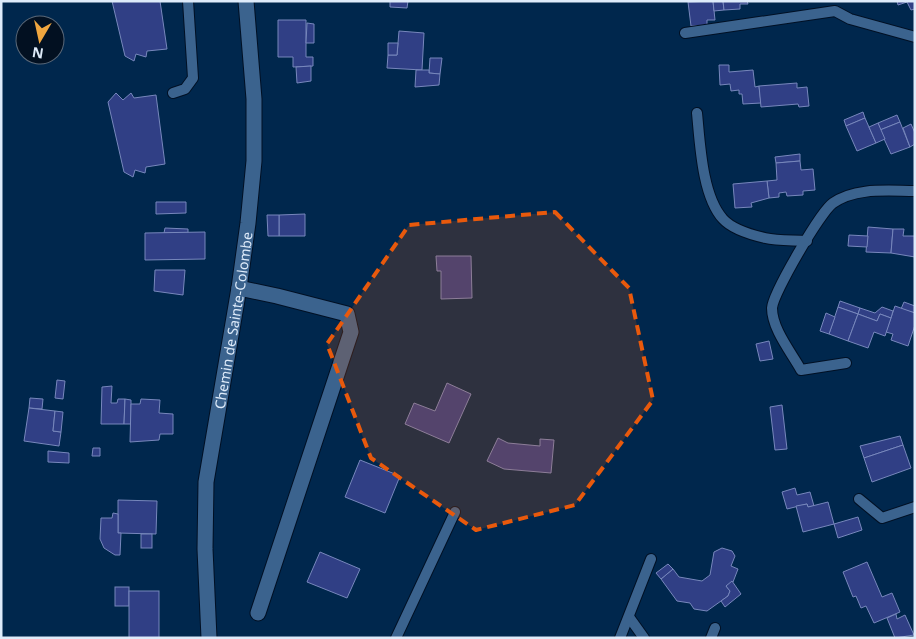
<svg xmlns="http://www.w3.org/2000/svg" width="916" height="639" font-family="'Noto Sans',sans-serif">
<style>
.building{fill:#303f85;stroke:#7787bc}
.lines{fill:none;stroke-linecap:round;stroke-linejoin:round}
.lane-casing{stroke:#001024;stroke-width:12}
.street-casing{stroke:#001024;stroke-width:17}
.lane{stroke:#3b638e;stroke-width:10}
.street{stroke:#3b638e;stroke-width:15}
.marked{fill:#e8590c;fill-opacity:0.2;stroke:#e8590c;stroke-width:4;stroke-dasharray:10 6;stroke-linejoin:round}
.labels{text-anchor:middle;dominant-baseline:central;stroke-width:4;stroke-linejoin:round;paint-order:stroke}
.street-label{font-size:14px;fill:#deebfa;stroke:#021021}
</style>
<rect width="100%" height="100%" fill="#00274d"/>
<!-- building -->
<g class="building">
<path d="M112 1H160L167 49 147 51 146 57 136 54 134 61 125 56Z"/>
<path d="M390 1H408L407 8 390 7Z"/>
<path d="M713 1 715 20H707V25L691 26 688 2Z"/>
<path d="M713 1H723L724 10 714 11Z"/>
<path d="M723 1H747L748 4H740V9L724 10Z"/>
<path d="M897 1H915V9L911 10 907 2 898 5Z"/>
<path d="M278 20H306V57H313V66L293 67V57H278Z"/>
<path d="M307 23 314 24V43H306Z"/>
<path d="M399 31 424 33 422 70 387 68 388 55H397Z"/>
<path d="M388 43H398L397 55H388Z"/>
<path d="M430 58H442L440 74 429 73Z"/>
<path d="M719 65H729V72L753 70 755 87 759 86 761 103 743 104 742 94H739V90L731 91 730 84 720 85Z"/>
<path d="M311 66V81L297 83 296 67Z"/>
<path d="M416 70H429V73L440 74 439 85 415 87Z"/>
<path d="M797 83V88L807 87 809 106 799 107 798 104 761 107 759 86Z"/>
<path d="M116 93 123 100 131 93 134 98 156 95 165 164 146 167 145 173 135 170 133 177 124 172 108 102Z"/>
<path d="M863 112 865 118 846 126 844 120Z"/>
<path d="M897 115 900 122 880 130 878 123Z"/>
<path d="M865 118 876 143 857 151 846 126Z"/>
<path d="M900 122 910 147 891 154 880 130Z"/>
<path d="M878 123 885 139 876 143 869 127Z"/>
<path d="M911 124 915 133V144L910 147 903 128Z"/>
<path d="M800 154V161L776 163 775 157Z"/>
<path d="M800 161 801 170 813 169 815 190 803 191V195L787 196 786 192 779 193V197L769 198 767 181 777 180 776 163Z"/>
<path d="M767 181 769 198 751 203 752 207 735 208 733 184Z"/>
<path d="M156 202H186V213L156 214Z"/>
<path d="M305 214V236H279V215Z"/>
<path d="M267 215H279V236H268Z"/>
<path d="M868 227 893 229 891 253 866 252Z"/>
<path d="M165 228 188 229V233H164Z"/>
<path d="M893 229H904L903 236H915V257L891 253Z"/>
<path d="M205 232V259L145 260V233Z"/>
<path d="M849 235 868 236 867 247 848 246Z"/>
<path d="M436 256H471L472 298 441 299V271H437Z"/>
<path d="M155 270H185L183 295 154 291Z"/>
<path d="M840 301 860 308 858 314 838 307Z"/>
<path d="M904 302 915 306V313L901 309Z"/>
<path d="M895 306 915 313V325L908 346 891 340 893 334 886 332Z"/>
<path d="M838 307 858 314 848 341 829 334Z"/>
<path d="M882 307 893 311 891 318 880 314 877 321 858 314 860 308 875 313Z"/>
<path d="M826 313 835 317 829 334 820 331Z"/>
<path d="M858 314 877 321 880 314 891 318 885 336 874 332 868 348 848 341Z"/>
<path d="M769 341 773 359 760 361 756 344Z"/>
<path d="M57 380 65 381 63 399 55 398Z"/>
<path d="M447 383 471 394 449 443 405 424 414 403 435 411Z"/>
<path d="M112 386 111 403H117L118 399H125L124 424H101L102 387Z"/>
<path d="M30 398 43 399 42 409 29 408Z"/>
<path d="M125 399 131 400V424H124Z"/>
<path d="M141 399 160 400 159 413 173 414V434H160L159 440 130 442 131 404H140Z"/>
<path d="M782 405 787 449 775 450 770 407Z"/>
<path d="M29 408 55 411 53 431 61 432 59 446 24 441Z"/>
<path d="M55 411 63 412 61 432 53 431Z"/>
<path d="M900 436 903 445 864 458 860 446Z"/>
<path d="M498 438 508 443 540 446V439L554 440 551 473 504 469 487 461Z"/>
<path d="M903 445 911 468 872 482 864 458Z"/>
<path d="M93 448H100V456H92Z"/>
<path d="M48 451 69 453V463L48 462Z"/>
<path d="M360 460 400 476 385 513 345 497Z"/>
<path d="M795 488 797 495 810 492 814 506 808 507 807 504 787 509 782 492Z"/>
<path d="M118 500 157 501 156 534 118 533Z"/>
<path d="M828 502 834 524 803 532 796 506 807 504 808 507Z"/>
<path d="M113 513 118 514V533H121L120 555H115L104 548 100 539 101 518H112Z"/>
<path d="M858 517 862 530 838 538 834 524Z"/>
<rect x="141" y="534" width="11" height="14"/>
<path d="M722 548 732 551 735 556 731 566 738 569 733 582 726 586 730 591 728 596 707 611 694 609 690 603 677 601 661 579 673 569 679 577 702 581 710 575 714 552Z"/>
<path d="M320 552 360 569 347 598 307 582Z"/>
<path d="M867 562 882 597 892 593 900 612 874 623 866 606 861 608 856 596 853 597 843 572Z"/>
<path d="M668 564 673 569 661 579 656 573Z"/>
<path d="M732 581 741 594 725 607 721 601 728 596 730 591 726 586Z"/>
<rect x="115" y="587" width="14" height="19"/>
<rect x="129" y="591" width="30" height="47"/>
<path d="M896 614 897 619 905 615 914 635 895 638 887 618Z"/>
</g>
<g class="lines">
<!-- lane casing -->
<g class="lane-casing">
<g id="lane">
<path d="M685 33 835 11 850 19 915 37"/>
<path d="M173 93 185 89 193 78 188 1"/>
<path d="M697 113C700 143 702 196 723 219 732 229 752 235 765 238 778 241 793 240 807 241"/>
<path d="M846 363 801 370C791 352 772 329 772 308 773 293 821 211 833 203 856 187 888 191 915 191"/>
<path d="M859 499 882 518 915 507"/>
<path d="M629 617 644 638"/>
<path d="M396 638 455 512"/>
<path d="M620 638 651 559"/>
<path d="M711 638 715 628"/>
</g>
</g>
<!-- street casing -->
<g class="street-casing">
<g id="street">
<path d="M239 288 277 296 347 314 351 332 258 613"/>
<path id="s1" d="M209 638 205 549 206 482 239 288 248 223 254 161V99L246 1"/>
</g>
</g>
<!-- lane -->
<use href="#lane" class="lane"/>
<!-- street -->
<use href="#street" class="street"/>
</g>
<!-- marked area -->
<path class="marked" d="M555 212 629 288 653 400 575 505 476 530 371 458 327 344 409 225Z"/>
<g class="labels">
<!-- street labels -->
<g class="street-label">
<text stroke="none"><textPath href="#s1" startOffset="320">Chemin de Sainte-Colombe</textPath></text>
</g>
</g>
<!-- border -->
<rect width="916" height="639" fill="none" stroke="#deebfa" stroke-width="5"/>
<!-- north arrow -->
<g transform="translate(40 40) rotate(189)"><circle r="24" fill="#021021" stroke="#5a6878"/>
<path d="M0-4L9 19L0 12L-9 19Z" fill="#f0a63f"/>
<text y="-8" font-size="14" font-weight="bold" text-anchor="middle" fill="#deebfa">N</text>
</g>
</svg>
